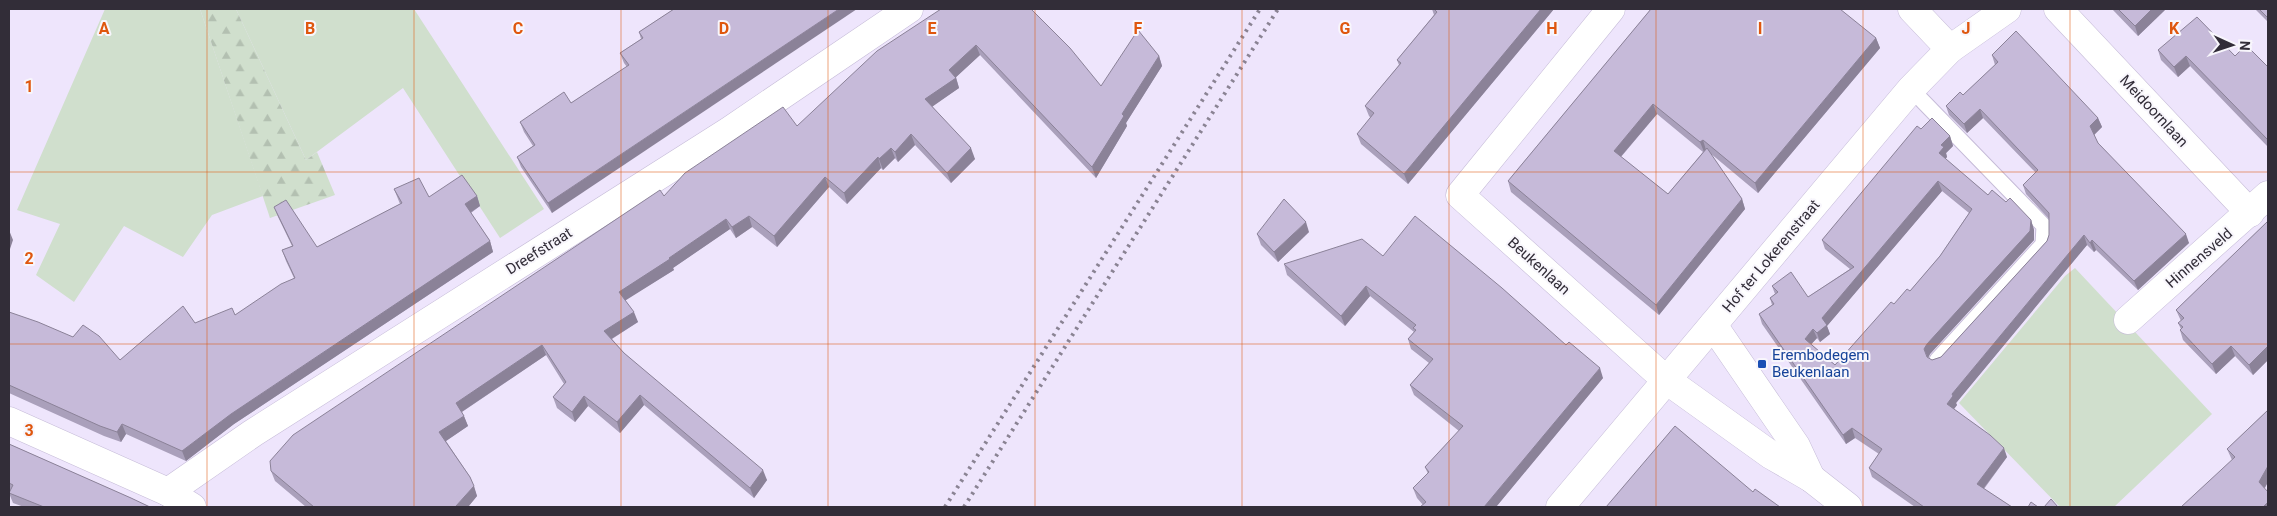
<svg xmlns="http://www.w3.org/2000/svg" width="2277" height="516" font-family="Roboto,sans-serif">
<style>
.green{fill:#d0dfcd}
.forest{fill:url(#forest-firs)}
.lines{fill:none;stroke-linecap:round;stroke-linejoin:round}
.service-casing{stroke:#c6bcd8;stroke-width:17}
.minor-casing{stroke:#c6bcd8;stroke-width:29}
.tertiary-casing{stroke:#c6bcd8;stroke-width:29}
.secondary-casing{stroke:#c6bcd8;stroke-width:29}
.service{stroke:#fff;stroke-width:15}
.minor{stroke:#fff;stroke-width:28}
.tertiary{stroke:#fff;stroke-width:28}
.secondary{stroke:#fff;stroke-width:28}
.rail{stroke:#8a8393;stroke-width:4;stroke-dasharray:2.5 5;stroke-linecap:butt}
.wall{fill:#aaa0bb;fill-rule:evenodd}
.shaded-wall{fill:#8b8298}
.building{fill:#c6bad9;stroke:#8b8298;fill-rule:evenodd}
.grid{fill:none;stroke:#df570e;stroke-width:1;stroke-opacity:0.55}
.transit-dot{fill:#1a4fb4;stroke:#f8f6fc;stroke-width:2}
.labels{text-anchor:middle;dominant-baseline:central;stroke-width:4;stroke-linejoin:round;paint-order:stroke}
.street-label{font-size:15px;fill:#322d38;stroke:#f8f6fc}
.transit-label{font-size:15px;fill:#164399;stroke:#f8f6fc;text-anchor:start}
.grid-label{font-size:16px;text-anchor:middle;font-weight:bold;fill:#df570e;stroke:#f8f6fc;stroke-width:4;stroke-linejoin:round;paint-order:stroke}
</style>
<defs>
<pattern id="forest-firs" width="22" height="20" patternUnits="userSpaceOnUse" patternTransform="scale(1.25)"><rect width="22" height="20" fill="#d0dfcd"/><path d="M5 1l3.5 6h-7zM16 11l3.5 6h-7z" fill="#b3c0b1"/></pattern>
</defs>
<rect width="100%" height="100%" fill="#eee5fc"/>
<!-- green -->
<g class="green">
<path d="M105 9H200L263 196 212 215 183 257 124 226 74 302 36 275 60 224 17 210Z"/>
<path d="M236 9H414L544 209 500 238 403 88 306 160Z"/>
<path d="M2075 268 2212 414 2114 507H2060L1959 403 2065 276Z"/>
</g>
<!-- forest -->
<path class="forest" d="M200 9H236L306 160 317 152 335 195 270 218Z"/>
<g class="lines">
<!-- service casing -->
<g class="service-casing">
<path id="service" d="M1911 89 2044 226 2043 244 1937 360"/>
</g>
<!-- minor casing -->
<g class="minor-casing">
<g id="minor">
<path d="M1611 9 1460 195 1665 379 1771 455 1811 478 1848 507"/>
<path d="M1912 9 1950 49"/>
<path d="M2058 9 2250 213"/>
<path d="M2128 320 2268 195"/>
<path d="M1713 325 1796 446 1811 478"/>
<path d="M1560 507 1911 89 1950 49 2007 9"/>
</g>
</g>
<!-- tertiary casing -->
<g class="tertiary-casing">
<path id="tertiary" d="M168 492 253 433 729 131 909 9"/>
</g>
<!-- secondary casing -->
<g class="secondary-casing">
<path id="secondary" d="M9 421 168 492 192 507"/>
</g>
<!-- service -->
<use href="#service" class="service"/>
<!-- minor -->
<use href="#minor" class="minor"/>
<!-- tertiary -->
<use href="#tertiary" class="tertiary"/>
<!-- secondary -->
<use href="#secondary" class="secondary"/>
<!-- rail -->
<g class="rail">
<path d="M945 507 1260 9"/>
<path d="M964 507 1278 9"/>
</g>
</g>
<!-- wall -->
<g class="wall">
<path d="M674 9 552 213 521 167 517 157 533 146 524 132 520 122 571 103 627 67 624 63 620 53 641 39 639 32Z"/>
<path d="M941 9 1101 86 1159 56 1162 66 1126 123 1127 126 1096 178 980 55 956 77 959 88 932 106 975 159 951 183 915 145 898 162 895 158 883 170 881 168 847 204 829 187 777 247 752 227 736 238 730 229 673 268 674 270 625 300 638 322 612 339 624 353 767 480 754 498 644 405 620 433 588 406 575 422 557 408 553 397 564 384 546 355 462 412 468 426 446 441 470 477 477 496 468 507H306L275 481 271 471 664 196 797 126Z"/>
<path d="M1432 9H1554L1408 184 1361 144 1357 134 1371 118 1369 116 1365 106 1399 65 1397 60 1434 15Z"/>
<path d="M1651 9 1876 38 1880 48 1758 193 1710 153 1742 199 1745 209 1659 315 1511 192 1508 181ZM1657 114 1703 152 1668 194 1621 157Z"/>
<path d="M2112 9H2166L2138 36Z"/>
<path d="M2255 9H2268V22Z"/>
<path d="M2158 50 2235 56 2268 67V147L2190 66 2178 77 2161 60Z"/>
<path d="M1992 55 2098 118 2102 127 2094 135 2098 143 2189 243 2138 290 2096 250 2094 252 2087 245 1956 403 1957 405 1954 409 2007 457 1984 489 2012 507H1915L1872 477 1869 468 1879 454 1855 438 1846 444 1762 324 1759 314 1772 305 1770 298 1775 294 1772 286 1808 297 1850 269 1825 249 1822 240 1921 129 1950 136 1953 146 1946 153 1947 157 1945 159 1988 195 2006 202 2031 220 2034 230V240L1930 354 1928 358 1932 360 1941 357 2047 241 2049 235V219L2026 194 2023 185 2036 173 1983 118 1967 133 1949 115 1946 106 1963 95 1995 65ZM1942 191 1969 213 1940 256 1910 291 1894 304 1835 365 1811 344 1817 338 1820 342 1830 334 1827 326Z"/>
<path d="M394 189 429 197 477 196 480 206 471 213 490 241 493 252 234 424 186 461 126 434 121 442 104 436 9 393V312L120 360 195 323 235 315 294 278 286 261 282 250 292 246 278 217 274 207 317 247 400 204Z"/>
<path d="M2268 221V360L2253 375 2235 356 2216 374 2183 340 2180 330 2181 329 2178 323 2181 321 2176 310Z"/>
<path d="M1309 232 1278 262 1261 245 1257 234Z"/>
<path d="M1383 256 1566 345 1603 378 1496 507H1420L1423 505 1417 498 1413 488 1428 474 1425 467 1459 431 1414 395 1410 385 1429 363 1411 349 1408 339 1414 332 1370 296 1345 326 1287 275 1284 264Z"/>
<path d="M2268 410V482L2265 488 2232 460 2227 449Z"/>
<path d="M9 444 150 507H24L13 503 9 493 10 492 9 491Z"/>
</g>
<!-- shaded-wall -->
<g class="shaded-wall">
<path d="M839 9H857L552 213 548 203Z"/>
<path d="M1541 9H1554L1408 184 1404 174Z"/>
<path d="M2152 9H2166L2138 36 2135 26Z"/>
<path d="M1876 38 1880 48 1758 193 1755 183Z"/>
<path d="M976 45 980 55 954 79 956 78 959 88 929 109 925 99 949 70Z"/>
<path d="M1159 56 1162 66 1126 123 1127 126 1096 178 1092 167 1122 114Z"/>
<path d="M2186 56 2190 66 2178 77 2174 67Z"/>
<path d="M1653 104 1657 114 1617 161 1614 151Z"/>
<path d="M1980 109 1983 118 1967 133 1964 124Z"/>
<path d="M2098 118 2102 127 2094 135 2090 126Z"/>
<path d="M911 134 915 145 898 162 895 152Z"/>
<path d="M1950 136 1953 146 1946 153 1947 157 1942 163 1939 153 1941 145Z"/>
<path d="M1703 140 1706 150 1704 152 1700 142Z"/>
<path d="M891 148 895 158 883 170 879 159Z"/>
<path d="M971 148 975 159 951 183 947 173Z"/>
<path d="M878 157 881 168 847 204 844 193Z"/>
<path d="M825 177 829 187 777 247 774 236Z"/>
<path d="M1938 181 1942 191 1827 326 1830 334 1820 342 1817 333 1822 318Z"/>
<path d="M477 196 480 206 468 214 465 204Z"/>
<path d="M1742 199 1745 209 1659 315 1656 305Z"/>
<path d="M749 216 752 227 736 238 732 227Z"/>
<path d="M726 219 730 229 673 268 674 270 623 302 619 292Z"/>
<path d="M2031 220 2034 230V240L1930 354 1928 358 1924 349 1927 344Z"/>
<path d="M1306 222 1309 232 1278 262 1274 252Z"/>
<path d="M9 230 13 240 9 252Z"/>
<path d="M2186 234 2189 243 2138 290 2134 281Z"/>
<path d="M2084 235 2087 245 1956 403 1957 405 1950 414 1947 404 1952 394Z"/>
<path d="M2092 240 2096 250 2094 252 2090 243Z"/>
<path d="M490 241 493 252 234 424 186 461 182 451 231 414Z"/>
<path d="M1366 286 1370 296 1345 326 1341 316Z"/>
<path d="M634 312 638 322 608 341 604 331Z"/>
<path d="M1813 329 1817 338 1808 348 1805 339Z"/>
<path d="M542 345 546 355 460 413 456 403Z"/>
<path d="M2231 346 2235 356 2216 374 2212 364Z"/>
<path d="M2268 346V360L2253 375 2249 365Z"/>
<path d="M1600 368 1603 378 1496 507H1484Z"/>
<path d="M640 395 644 405 620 433 617 422Z"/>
<path d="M584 396 588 406 575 422 572 412Z"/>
<path d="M464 416 468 426 443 443 439 432Z"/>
<path d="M122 424 126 434 121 442 117 432Z"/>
<path d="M1852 428 1855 438 1846 444 1843 435Z"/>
<path d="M2004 448 2007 457 1980 493 1977 484Z"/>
<path d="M2268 466V482L2262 492 2259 482Z"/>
<path d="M763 470 767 480 754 498 750 488Z"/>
<path d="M474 486 477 496 468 507H457L456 506Z"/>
<path d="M2268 502V507H2263Z"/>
</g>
<!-- building -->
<g class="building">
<path d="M674 9H839L548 203 517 157 535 145 520 122 564 92 571 103 629 65 620 53 643 38 639 32Z"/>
<path d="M941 9H1031L1070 48 1101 86 1138 30 1159 56 1122 114 1124 116 1092 167 976 45 949 70 956 78 925 99 971 148 947 173 911 134 895 152 891 148 879 159 878 157 844 193 825 177 774 236 749 216 732 227 726 219 669 258 670 259 619 292 634 312 604 331 624 353 763 470 750 488 640 395 617 422 584 396 572 412 553 397 566 382 542 345 456 403 464 416 439 432 470 477 474 486 456 506 458 507H314L271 471 270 461 293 435 660 190 664 196 685 173 783 107 797 126 877 51Z"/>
<path d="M1434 9H1541L1404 174 1357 134 1374 113 1365 106 1401 63 1397 60 1437 12Z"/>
<path d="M1651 9H1840L1876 38 1755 183 1703 140 1700 142 1653 104 1614 151 1668 194 1707 148 1742 199 1656 305 1508 181Z"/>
<path d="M2118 9H2152L2135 26Z"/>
<path d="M2259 9H2268V18Z"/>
<path d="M2197 17 2235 56 2246 45 2268 67V140L2186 56 2174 67 2158 50Z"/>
<path d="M2016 31 2098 118 2090 126 2098 143 2186 234 2134 281 2092 240 2090 243 2084 235 1952 394 1953 396 1947 404 1990 435 2004 448 1977 484 2012 507H1924L1869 468 1882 449 1852 428 1843 435 1759 314 1774 304 1770 298 1778 292 1772 286 1791 272 1808 297 1854 267 1822 240 1917 126 1921 129 1932 118 1950 136 1941 145 1944 147 1939 153 1988 195 1992 190 2006 202 2010 198 2031 220 2030 231 1927 344 1924 349 1927 357 1932 360 1941 357 2047 241 2049 235V213L2023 185 2038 170 1980 109 1964 124 1946 106 1960 92 1963 95 1998 62 1992 55ZM1938 181 1972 209 1940 256 1910 291 1907 289 1894 304 1891 302 1835 365 1805 339 1813 329 1817 333 1827 325 1822 318Z"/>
<path d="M462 175 477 196 465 204 490 241 231 414 182 451 122 424 117 432 100 426 9 385V312L38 322 73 337 83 325 99 336 120 360 183 306 195 323 232 308 235 315 281 284 295 278 282 250 293 246 274 207 286 200 317 247 402 203 394 189 419 178 429 197Z"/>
<path d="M1284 199 1306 222 1274 252 1257 234Z"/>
<path d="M1415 216 1502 288 1566 345 1569 342 1600 368 1484 507H1420L1426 502 1413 488 1429 472 1425 467 1463 426 1410 385 1433 359 1408 339 1416 330 1413 328 1416 325 1366 286 1341 316 1284 264 1362 239 1383 256Z"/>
<path d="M2268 221V346L2249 365 2231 346 2212 364 2180 330 2183 327 2178 323 2184 318 2176 310Z"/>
<path d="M2268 410V466L2259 482 2268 492V502L2263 507H2181L2235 457 2227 449Z"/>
<path d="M1675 426 1753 492 1755 489 1780 507H1606Z"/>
<path d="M9 444 131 498 150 507H44L9 493 13 485 9 483Z"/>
<path d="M2051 499 2058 507H2044Z"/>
<path d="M2031 502 2038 507H2028Z"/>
</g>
<!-- grid -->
<path class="grid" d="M207 9V507M414 9V507M621 9V507M828 9V507M1035 9V507M1242 9V507M1449 9V507M1656 9V507M1863 9V507M2070 9V507M9 172H2268M9 344H2268"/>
<!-- markers -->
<rect class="transit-dot" x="1757" y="359" width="10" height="10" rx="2.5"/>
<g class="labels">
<!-- street labels -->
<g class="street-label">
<text transform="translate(2154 111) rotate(47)">Meidoornlaan</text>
<text transform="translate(539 251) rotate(-32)">Dreefstraat</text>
<text transform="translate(1771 256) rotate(-50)">Hof ter Lokerenstraat</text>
<text transform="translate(2199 258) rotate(-41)">Hinnensveld</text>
<text transform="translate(1539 266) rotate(42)">Beukenlaan</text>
</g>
<!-- transit labels -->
<g class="transit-label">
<text x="1772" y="355">Erembodegem<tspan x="1772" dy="17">Beukenlaan</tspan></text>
</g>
</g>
<g class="grid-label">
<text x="104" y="34">A</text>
<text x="310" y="34">B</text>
<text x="518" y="34">C</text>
<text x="724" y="34">D</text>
<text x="932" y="34">E</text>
<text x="1138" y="34">F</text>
<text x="1345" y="34">G</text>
<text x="1552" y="34">H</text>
<text x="1760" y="34">I</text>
<text x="1966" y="34">J</text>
<text x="2174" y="34">K</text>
<text x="29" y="92">1</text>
<text x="29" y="264">2</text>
<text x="29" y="436">3</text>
</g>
<!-- border -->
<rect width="2277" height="516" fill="none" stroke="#322d38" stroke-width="20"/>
<!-- north arrow -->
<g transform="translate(2232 45) rotate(93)" stroke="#f8f6fc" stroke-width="4" paint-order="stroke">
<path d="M0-4L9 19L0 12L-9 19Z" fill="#322d38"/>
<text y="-8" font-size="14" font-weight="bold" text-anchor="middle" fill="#322d38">N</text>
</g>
</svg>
